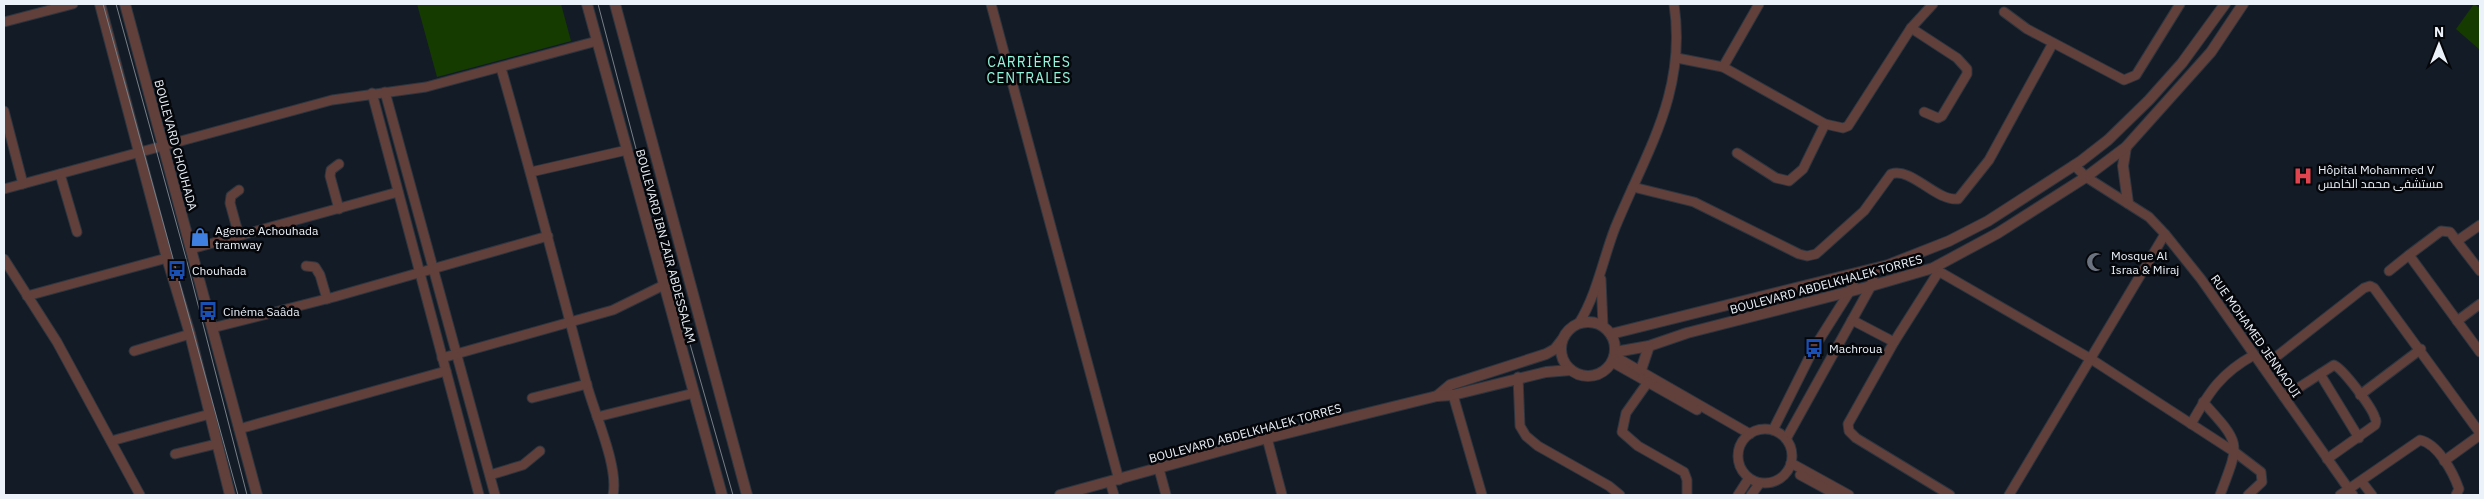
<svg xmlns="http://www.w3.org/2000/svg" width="2484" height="499" font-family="'IBM Plex Sans',Cairo,sans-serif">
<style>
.green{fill:#163b00}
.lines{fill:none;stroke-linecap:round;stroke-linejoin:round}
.minor-casing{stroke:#2d353f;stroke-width:11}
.tertiary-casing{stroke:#2d353f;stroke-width:12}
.minor{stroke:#61403b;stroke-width:9}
.tertiary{stroke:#61403b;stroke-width:10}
.tram{stroke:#777e88;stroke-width:1}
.labels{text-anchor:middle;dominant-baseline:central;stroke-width:5;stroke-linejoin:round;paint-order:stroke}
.street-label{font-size:12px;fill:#ecf2fa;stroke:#04060a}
.poi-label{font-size:12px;fill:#ecf2fa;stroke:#04060a;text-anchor:start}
.neighbourhood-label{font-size:14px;letter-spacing:1px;fill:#93f5dc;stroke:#04060a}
</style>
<rect width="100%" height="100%" fill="#131b26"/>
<!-- green -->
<g class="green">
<path d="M417 4H561L571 41 437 77Z"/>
<path d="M2474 4 2480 8V50L2456 29Z"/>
</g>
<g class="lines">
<!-- minor casing -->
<g class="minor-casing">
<g id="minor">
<path d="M991 4 1119 480"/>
<path d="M2004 12 2027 29 2124 80 2136 75 2180 4"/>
<path d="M4 22 73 4"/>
<path d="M1911 28 1957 58 1967 69V74L1942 116 1938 118 1924 112"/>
<path d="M1677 58 1723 67 1825 124 1843 128 1848 126 1911 28 1933 4"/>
<path d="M1723 67 1759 4"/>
<path d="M501 68C531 172 558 277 586 382 594 413 619 466 613 495"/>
<path d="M385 92 495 495"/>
<path d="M372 93 479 495"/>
<path d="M4 111 23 184"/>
<path d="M1737 153 1776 178 1789 181 1803 169 1825 124"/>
<path d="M2074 165 2086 177 2149 217 2165 234 2201 279 2353 495"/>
<path d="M531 172 627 150"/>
<path d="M60 174 77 232"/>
<path d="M1633 187 1694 202 1799 254 1807 256 1816 254 1864 211 1891 174C1912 167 1935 201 1958 199L1989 160 2053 43"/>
<path d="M4 189 332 100 426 87 597 41"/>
<path d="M239 190 231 196 230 203 239 236"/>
<path d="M339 209 330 176 331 170 339 164"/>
<path d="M2457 241 2480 225"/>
<path d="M191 249 398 192"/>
<path d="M2409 255 2441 231 2450 232 2480 271"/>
<path d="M4 259 57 342 140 495"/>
<path d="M306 266 315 267 320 275 327 299"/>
<path d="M1933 268 2091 359 2236 453 2261 472 2262 482 2248 495"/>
<path d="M2389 271 2409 255 2480 352"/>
<path d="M1601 279 1603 326"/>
<path d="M27 296 167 258"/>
<path d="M1852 320 1894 342 1848 424 1849 431 1856 438 1950 495"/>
<path d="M2457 321 2480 304"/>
<path d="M1579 323C1597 294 1603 259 1615 228 1647 150 1687 92 1674 4"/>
<path d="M212 328 334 297 548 236"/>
<path d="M1894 342 1939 271"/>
<path d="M134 351 190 334"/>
<path d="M1614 356 1750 434"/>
<path d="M442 358 613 310 664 285"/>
<path d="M1612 362 1697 410"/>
<path d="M2263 367 2364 288 2370 286 2374 288 2480 433"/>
<path d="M2320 374 2359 438"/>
<path d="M1518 377 1520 426 1526 436 1538 446 1609 486 1620 495"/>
<path d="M1648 382 1626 413 1622 432 1638 446 1684 472 1687 480V495"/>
<path d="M1453 395 1482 495"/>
<path d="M2360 395 2421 349"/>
<path d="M2284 397 2334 365C2343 369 2372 407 2375 418 2377 421 2376 422 2375 425L2327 459"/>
<path d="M532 398 587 384"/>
<path d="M2203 402C2242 445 2240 442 2220 495"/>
<path d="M597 417 694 393"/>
<path d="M2191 424C2209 392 2221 373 2254 355"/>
<path d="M239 429 446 371"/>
<circle cx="1765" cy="456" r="27"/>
<path d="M1773 430 1814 348 1850 291 1857 273"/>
<path d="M1267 438 1282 495"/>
<path d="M1786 439 1871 286 1875 269"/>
<path d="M111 441 210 414"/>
<path d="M175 454 216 444"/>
<path d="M2444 461 2480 435"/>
<path d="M1791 463 1849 495"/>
<path d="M1159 469 1166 495"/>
<path d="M490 475 523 465 540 451"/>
<path d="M1800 475 1837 495"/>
<path d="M1110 482 1114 495"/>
<path d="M2362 482 2372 495"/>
<path d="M1738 495 1749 478"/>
<path d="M1751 495 1760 483"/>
<path d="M2009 495 2165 234"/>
<path d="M2340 495 2420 440C2438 444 2453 472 2459 489L2456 495"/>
</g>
</g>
<!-- tertiary casing -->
<g class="tertiary-casing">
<g id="tertiary">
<path d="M100 4 167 258 190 334 230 495"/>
<path d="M125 4 257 495"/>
<path d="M587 4 722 495"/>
<path d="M615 4 747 495"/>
<path d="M2126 147 2123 166 2128 203"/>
<circle cx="1588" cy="349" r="27"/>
<path d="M1611 334 1888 265 1949 241 1988 221 2081 161 2108 140 2149 100 2182 63 2225 4"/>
<path d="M1615 352 1649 346 1687 333 1871 286 1933 268 1998 233 2086 177 2126 147 2211 52 2243 4"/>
<path d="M1641 370 1649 346"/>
<path d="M1437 396 1450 385 1546 354 1555 349 1562 340"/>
<path d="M1060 495 1267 438 1437 396 1453 395 1546 372 1571 370"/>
</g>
</g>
<!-- minor -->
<use href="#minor" class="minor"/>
<!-- tertiary -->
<use href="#tertiary" class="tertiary"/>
<!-- tram -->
<g class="tram">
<path d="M103 4 238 495"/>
<path d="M116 4 187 262 247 495"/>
<path d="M598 4 655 221 733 495"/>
<path d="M651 177 671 249"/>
</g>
</g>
<!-- icons -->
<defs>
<g id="hospital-bare" transform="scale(1.5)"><path d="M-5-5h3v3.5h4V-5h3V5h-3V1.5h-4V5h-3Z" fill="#e0444e" stroke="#04060a" stroke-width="2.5" paint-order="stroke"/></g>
<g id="shop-bare" transform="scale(1.5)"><path d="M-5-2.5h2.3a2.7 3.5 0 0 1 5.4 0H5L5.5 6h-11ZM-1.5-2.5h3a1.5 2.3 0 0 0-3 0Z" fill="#3f7fe0" stroke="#04060a" stroke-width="2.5" paint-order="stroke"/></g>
<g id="mosque-bare" transform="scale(1.5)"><path d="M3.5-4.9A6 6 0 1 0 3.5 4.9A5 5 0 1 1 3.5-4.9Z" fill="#6b7280" stroke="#04060a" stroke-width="2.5" paint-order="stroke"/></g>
<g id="bus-bare" transform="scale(1.5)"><path d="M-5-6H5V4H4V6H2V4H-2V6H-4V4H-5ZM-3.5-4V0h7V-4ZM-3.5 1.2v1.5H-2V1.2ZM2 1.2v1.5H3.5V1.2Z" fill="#1a4fb4" stroke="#04060a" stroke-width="2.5" paint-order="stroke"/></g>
</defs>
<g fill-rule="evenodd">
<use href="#hospital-bare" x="2303" y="176"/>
<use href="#shop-bare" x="200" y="237"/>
<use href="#mosque-bare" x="2096" y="262"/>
<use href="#bus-bare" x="177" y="270"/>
<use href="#bus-bare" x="208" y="311"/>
<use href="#bus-bare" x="1814" y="348"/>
</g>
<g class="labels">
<!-- street labels -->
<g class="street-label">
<text transform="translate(176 145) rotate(75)">BOULEVARD CHOUHADA</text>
<text transform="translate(666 246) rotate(75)">BOULEVARD IBN ZAIR ABDESSALAM</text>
<text transform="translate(1826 284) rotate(-15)">BOULEVARD ABDELKHALEK TORRES</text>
<text transform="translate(2256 336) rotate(55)">RUE MOHAMED JENNAOUI</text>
<text transform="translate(1245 433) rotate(-15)">BOULEVARD ABDELKHALEK TORRES</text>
</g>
<!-- poi labels -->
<g class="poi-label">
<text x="2318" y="169">Hôpital Mohammed V<tspan x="2318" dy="14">مستشفى محمد الخامس</tspan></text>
<text x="215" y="230">Agence Achouhada<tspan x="215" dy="14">tramway</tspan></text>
<text x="2111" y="255">Mosque Al<tspan x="2111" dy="14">Israa &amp; Miraj</tspan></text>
<text x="192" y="270">Chouhada</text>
<text x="223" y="311">Cinéma Saâda</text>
<text x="1829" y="348">Machroua</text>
</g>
<!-- neighbourhood labels -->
<g class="neighbourhood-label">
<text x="1029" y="62">CARRIÈRES<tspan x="1029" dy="16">CENTRALES</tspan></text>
</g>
</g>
<!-- border -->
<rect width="2484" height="499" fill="none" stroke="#ecf2fa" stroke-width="10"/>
<!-- north arrow -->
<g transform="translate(2439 45)" stroke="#04060a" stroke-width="4" paint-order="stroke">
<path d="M0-4L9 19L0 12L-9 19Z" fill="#ecf2fa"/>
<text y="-8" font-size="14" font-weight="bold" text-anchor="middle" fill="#ecf2fa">N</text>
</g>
</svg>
